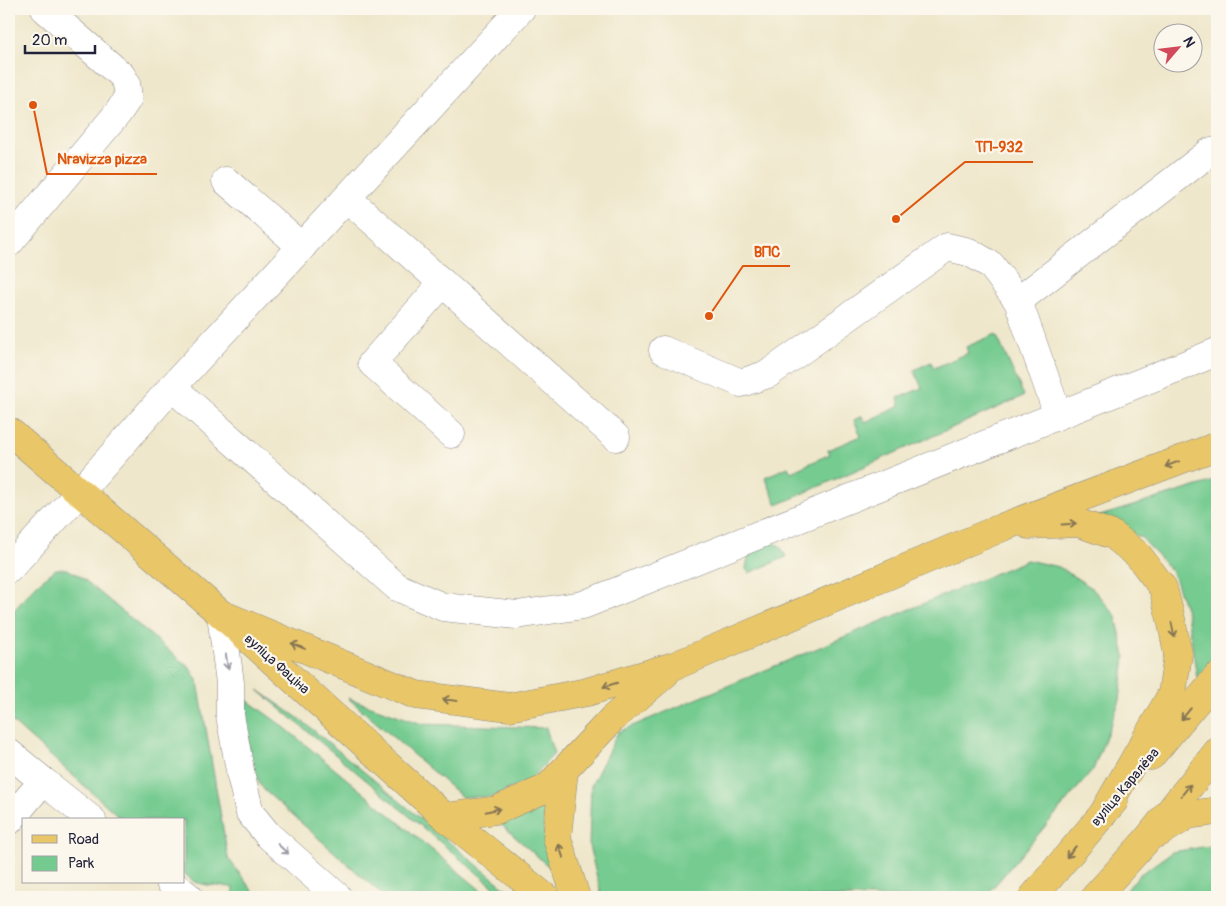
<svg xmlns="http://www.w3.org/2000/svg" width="1226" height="906" font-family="Pangolin,sans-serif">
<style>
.green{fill:#74cb90;stroke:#4b7666}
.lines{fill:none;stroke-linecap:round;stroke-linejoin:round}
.minor-casing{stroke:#888483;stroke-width:29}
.major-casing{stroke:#888483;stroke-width:29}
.minor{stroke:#fff;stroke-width:28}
.major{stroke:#e9c769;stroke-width:28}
.oneway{stroke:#867452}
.oneway2{stroke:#9c9ca7}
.labels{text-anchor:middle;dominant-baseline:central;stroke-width:4.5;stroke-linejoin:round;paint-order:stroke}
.street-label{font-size:14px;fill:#22223b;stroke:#fbf7ec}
.leader{fill:none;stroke:#de560e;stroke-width:2}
.callout-dot{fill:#de560e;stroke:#fbf7ec;stroke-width:2}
.callout-label{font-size:15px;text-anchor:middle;font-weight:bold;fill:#de560e;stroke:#fbf7ec;stroke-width:4.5;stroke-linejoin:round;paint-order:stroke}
</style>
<rect width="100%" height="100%" fill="#fbf7ec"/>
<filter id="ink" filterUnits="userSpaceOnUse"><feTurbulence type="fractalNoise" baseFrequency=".02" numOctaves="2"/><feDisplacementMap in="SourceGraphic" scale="10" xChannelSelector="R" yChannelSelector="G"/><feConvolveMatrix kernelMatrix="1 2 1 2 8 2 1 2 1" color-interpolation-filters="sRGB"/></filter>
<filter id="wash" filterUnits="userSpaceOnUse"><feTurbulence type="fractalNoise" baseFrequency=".0096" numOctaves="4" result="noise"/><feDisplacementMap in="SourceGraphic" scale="20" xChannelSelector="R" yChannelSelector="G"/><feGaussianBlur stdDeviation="1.12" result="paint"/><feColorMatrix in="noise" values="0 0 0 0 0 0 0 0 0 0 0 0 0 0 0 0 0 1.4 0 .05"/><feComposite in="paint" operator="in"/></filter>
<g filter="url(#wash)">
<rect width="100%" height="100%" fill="#efe7cb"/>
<!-- green -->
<g class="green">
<path d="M996 334 1024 396 777 505 765 477 788 467 791 472 830 454 828 450 861 436 854 420 862 416 865 422 900 406 898 398 922 388 914 370 931 362 934 368 968 353 966 347Z"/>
<path d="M1217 480V653L1197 678 1187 614 1172 572 1142 538 1097 517Z"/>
<path d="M773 543 780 546 786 557 749 573 746 569 748 557 760 547Z"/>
<path d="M1027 560 1059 567 1092 588 1116 616 1125 656 1120 700 1093 770 985 897H602L589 846 591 786 618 732Z"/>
<path d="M56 569H67L80 576 190 668 198 682 228 858 257 897H235L232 887 207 885 194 882 184 873V820H123L9 719V616L37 584Z"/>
<path d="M258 690 301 720 516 897H506Z"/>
<path d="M244 698 284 727 489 897H385L264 790C246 764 248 728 244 698Z"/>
<path d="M348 698 422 724 546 728 554 754 530 780 492 797H462Z"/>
<path d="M548 795 543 826 555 872 497 821 531 811Z"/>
<path d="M1209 846 1217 848V897H1121L1139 875 1172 852Z"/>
</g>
</g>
<g filter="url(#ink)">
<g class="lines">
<!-- minor casing -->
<g class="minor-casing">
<g id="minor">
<path d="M226 181 302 247"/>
<path d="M347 198 616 437"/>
<path d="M9 243 118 113 128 98 126 83 121 75 45 9"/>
<path d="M443 283 372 363 451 434"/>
<path d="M1018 301 1210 152"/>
<path d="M663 350 741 383 768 374 947 247 969 252 991 265 1018 301 1058 415"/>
<path d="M172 387 397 587 443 607 517 615 583 605 1217 352"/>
<path d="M9 569 79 493 172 387 521 9"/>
<path d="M221 614 230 683V715L241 776 250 813 268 835 338 897"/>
<path d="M9 753 43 781 9 821"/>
<path d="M43 781 92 820"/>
<path d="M170 882 189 897"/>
</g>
</g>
<!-- major casing -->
<g class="major-casing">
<g id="major">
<path d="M9 431 221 614 445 817 545 897"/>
<path d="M1029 525 1079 523 1113 535 1138 555 1163 588 1171 619 1178 654 1172 694 1103 814"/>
<path d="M221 614 416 695 509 707 587 692 674 666 1003 527 1217 446"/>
<path d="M1151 756 1217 677"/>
<path d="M445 817 497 810 547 788 564 770"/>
<path d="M1159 833 1188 815 1217 811"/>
<path d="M576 897 557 838 564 770 613 718 665 674"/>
<path d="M1033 897 1114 801"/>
<path d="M1095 897 1145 842 1217 752"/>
</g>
</g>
<!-- minor -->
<use href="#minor" class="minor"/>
<!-- major -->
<use href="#major" class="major"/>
</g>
<!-- one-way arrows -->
<defs><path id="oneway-shaft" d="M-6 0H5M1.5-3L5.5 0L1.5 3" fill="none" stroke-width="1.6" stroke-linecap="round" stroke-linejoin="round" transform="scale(1.25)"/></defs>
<g class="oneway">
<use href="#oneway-shaft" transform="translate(1172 464) rotate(159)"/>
<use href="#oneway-shaft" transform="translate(1069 524) rotate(-3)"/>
<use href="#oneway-shaft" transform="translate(1173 630) rotate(79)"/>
<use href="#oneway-shaft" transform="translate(298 646) rotate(-157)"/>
<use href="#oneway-shaft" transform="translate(610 685) rotate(163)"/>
<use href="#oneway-shaft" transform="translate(450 700) rotate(-173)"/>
<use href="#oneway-shaft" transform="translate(1186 714) rotate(130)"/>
<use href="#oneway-shaft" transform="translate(1186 790) rotate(-51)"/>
<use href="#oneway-shaft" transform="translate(493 810) rotate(-13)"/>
<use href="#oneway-shaft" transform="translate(561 851) rotate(-108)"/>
<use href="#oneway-shaft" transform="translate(1071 852) rotate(130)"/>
</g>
<g class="oneway2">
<use href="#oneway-shaft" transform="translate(227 662) rotate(82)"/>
<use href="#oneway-shaft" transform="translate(283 849) rotate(42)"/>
</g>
</g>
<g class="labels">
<!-- street labels -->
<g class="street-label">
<text transform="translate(277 664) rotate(42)">вуліца Фаціна</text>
<text transform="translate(1125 787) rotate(-50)">вуліца Каралёва</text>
</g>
</g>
<!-- callouts -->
<path class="leader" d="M896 219L965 162H1033M33 105L47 174H157M709 316L743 266H790"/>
<g class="callout-dot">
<circle cx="896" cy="219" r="5"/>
<circle cx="33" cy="105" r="5"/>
<circle cx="709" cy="316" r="5"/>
</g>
<g class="callout-label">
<text x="999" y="152">ТП-932</text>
<text x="102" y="164">Nravizza pizza</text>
<text x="767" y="257">ВПС</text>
</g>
<!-- margin -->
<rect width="1226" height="906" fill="none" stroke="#fbf7ec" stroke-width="30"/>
<!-- legend -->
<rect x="22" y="818" width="162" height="65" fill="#fbf7ec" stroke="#a4a2a5"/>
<rect x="32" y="835" width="25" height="8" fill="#e9c769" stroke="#a4a2a5"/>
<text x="68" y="844" font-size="15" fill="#22223b">Road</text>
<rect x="32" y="856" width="25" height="15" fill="#74cb90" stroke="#a4a2a5"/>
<text x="68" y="868" font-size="15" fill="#22223b">Park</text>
<!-- north arrow -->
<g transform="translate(1178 48) rotate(62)"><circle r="24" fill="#fbf7ec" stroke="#a4a2a5"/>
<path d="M0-4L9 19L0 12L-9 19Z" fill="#d1495b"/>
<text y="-8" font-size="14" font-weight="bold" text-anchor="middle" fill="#22223b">N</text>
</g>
<!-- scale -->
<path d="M25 45v8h70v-8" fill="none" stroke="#22223b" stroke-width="2.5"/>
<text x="32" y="45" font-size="15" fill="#22223b" stroke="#fbf7ec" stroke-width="4" paint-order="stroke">20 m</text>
</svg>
